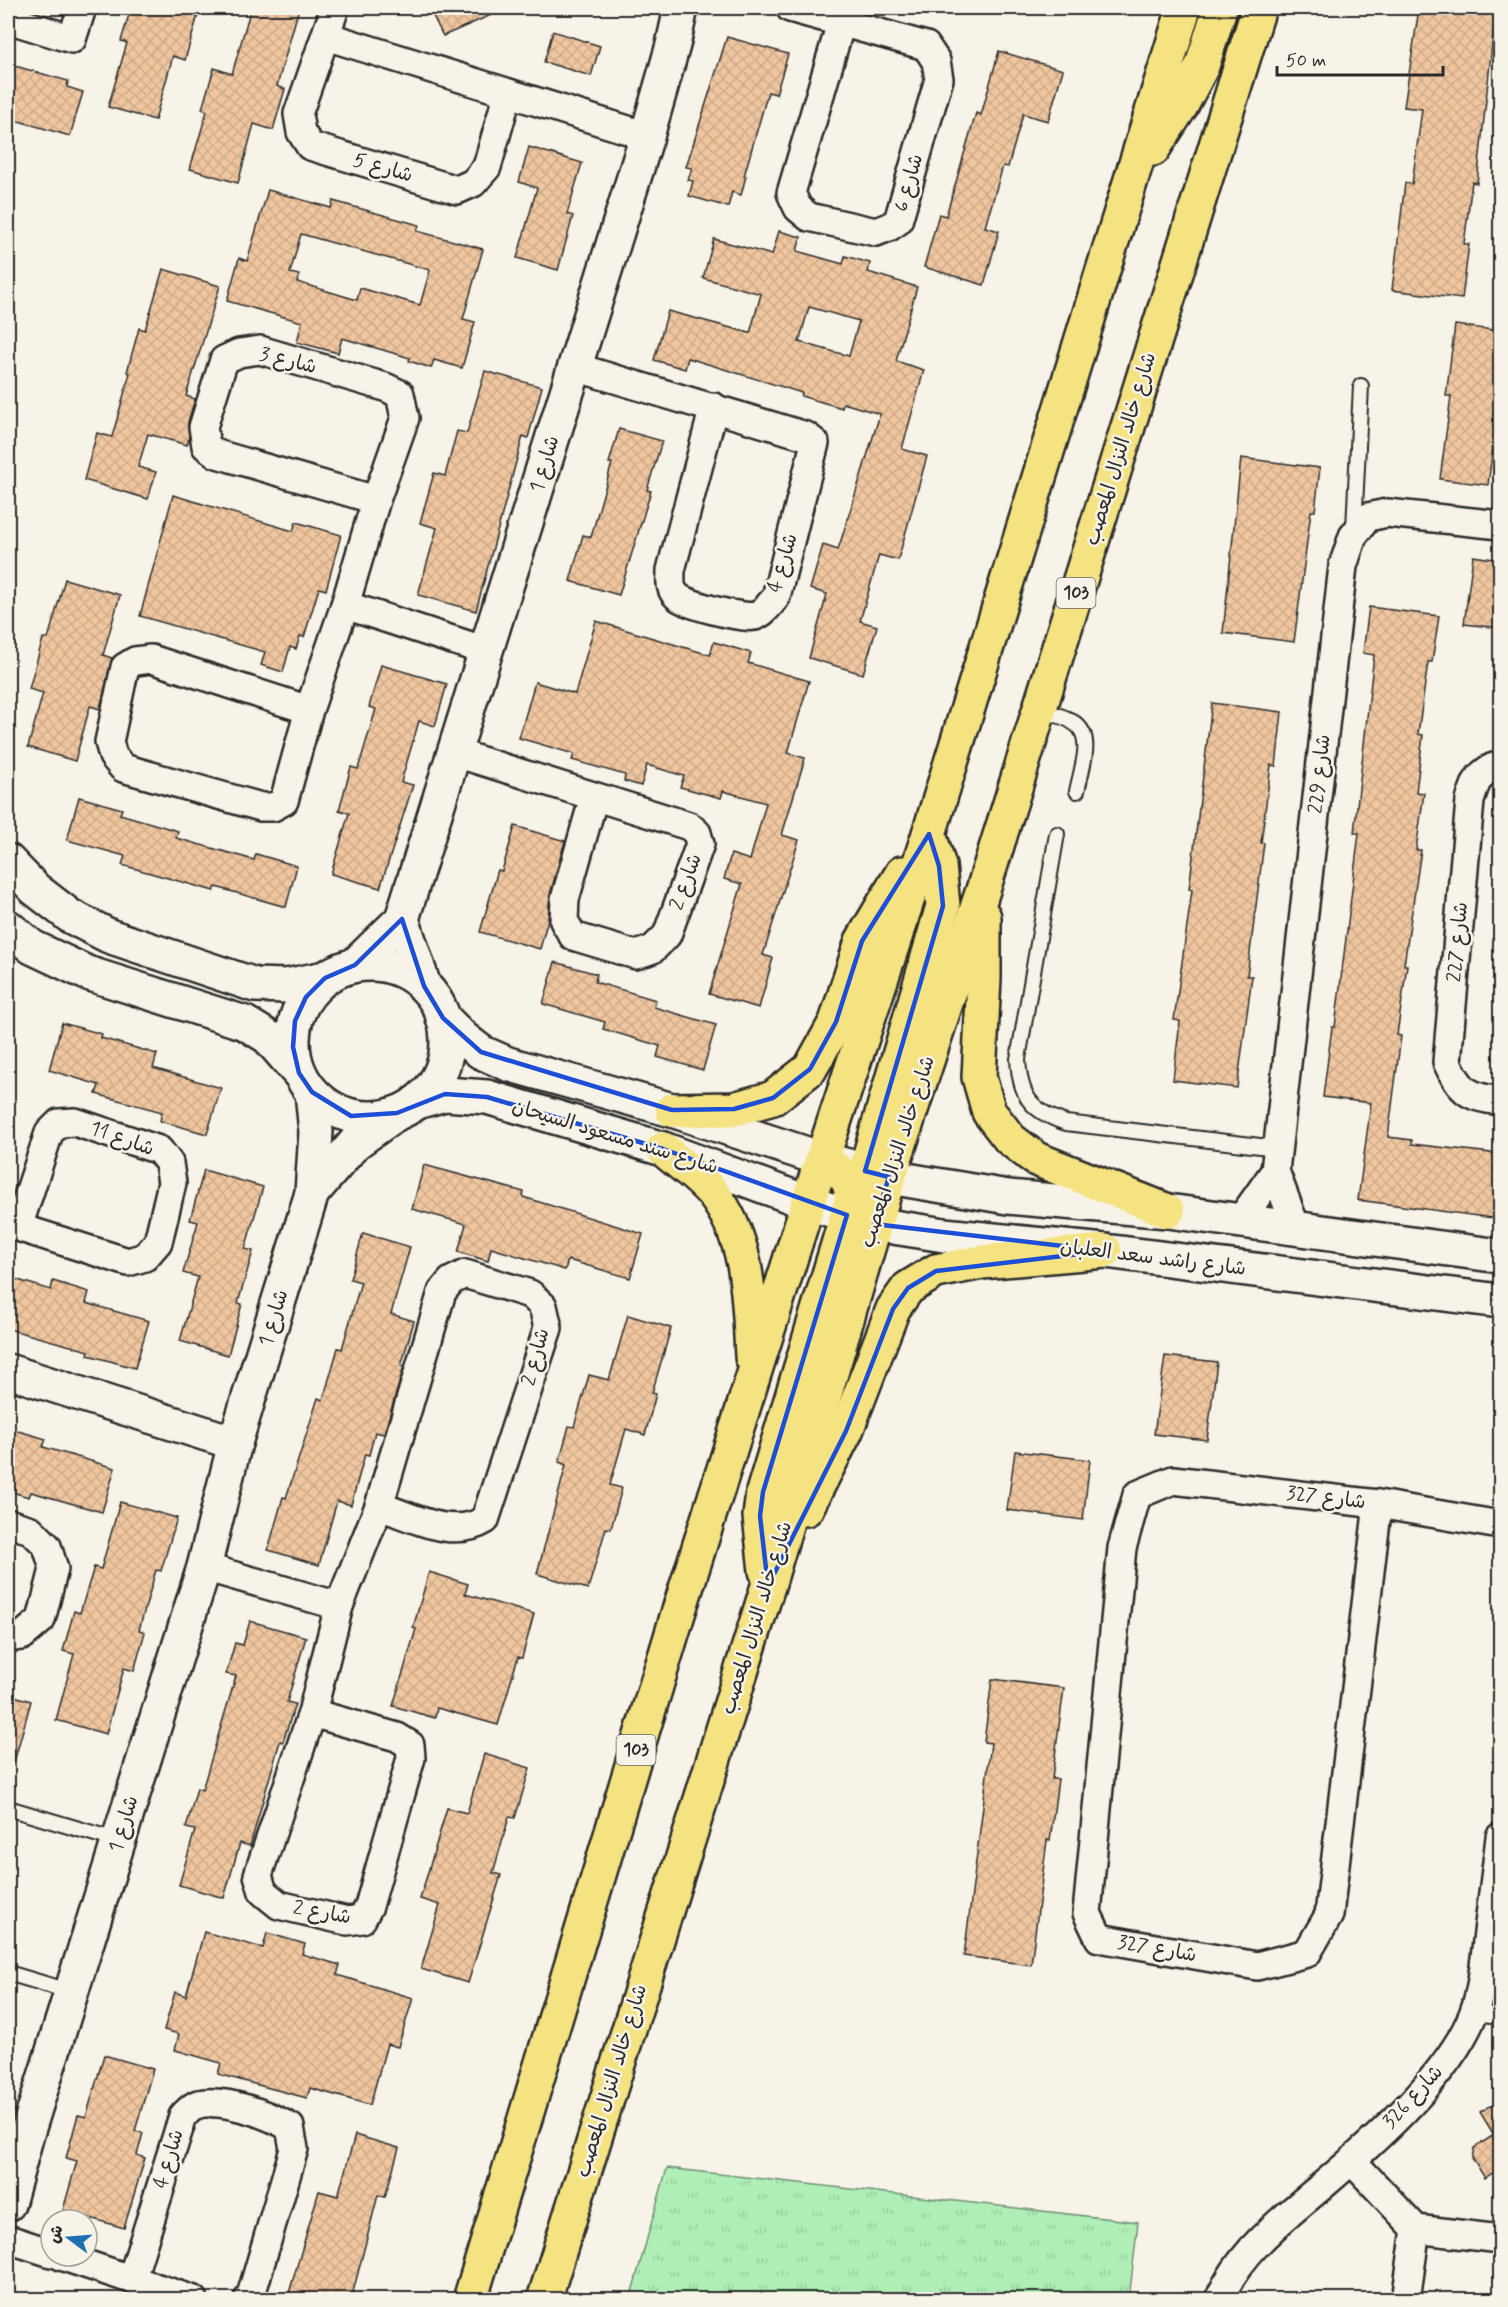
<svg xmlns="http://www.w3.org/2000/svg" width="1508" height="2307" font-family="Mynerve,'Playpen Sans Arabic',sans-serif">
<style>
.park{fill:url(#park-tufts);stroke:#6d8d71;stroke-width:1.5}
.building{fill:url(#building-cross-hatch);stroke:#2b2b2b;stroke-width:1.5;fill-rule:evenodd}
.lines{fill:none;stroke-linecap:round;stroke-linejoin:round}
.service-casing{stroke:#2b2b2b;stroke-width:18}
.minor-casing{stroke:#2b2b2b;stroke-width:32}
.tertiary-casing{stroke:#2b2b2b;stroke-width:38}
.secondary-casing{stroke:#2b2b2b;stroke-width:38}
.primary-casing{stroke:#2b2b2b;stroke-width:38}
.service{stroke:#f7f3e8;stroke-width:14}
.minor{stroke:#f7f3e8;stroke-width:27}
.tertiary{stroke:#f7f3e8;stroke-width:33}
.secondary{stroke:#f7f3e8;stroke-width:33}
.primary{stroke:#f5e382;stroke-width:33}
.marked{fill:none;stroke:#1d4ed8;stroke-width:4.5;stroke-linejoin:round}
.labels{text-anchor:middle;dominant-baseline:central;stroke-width:5;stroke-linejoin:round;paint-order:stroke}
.shield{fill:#f7f3e8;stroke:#686764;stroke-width:1.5}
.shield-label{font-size:18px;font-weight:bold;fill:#2b2b2b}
.street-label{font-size:20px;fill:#2b2b2b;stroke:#f7f3e8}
</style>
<defs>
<pattern id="park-tufts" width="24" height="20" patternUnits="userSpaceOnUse" patternTransform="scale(1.5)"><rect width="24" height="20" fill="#afefb7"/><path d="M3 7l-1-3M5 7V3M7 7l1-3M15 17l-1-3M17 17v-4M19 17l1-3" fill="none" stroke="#97cd9e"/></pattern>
<pattern id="building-cross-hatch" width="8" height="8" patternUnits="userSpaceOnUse" patternTransform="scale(1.5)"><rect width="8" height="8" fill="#efc69f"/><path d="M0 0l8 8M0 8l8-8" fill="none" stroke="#cdaa89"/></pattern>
</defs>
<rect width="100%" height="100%" fill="#f7f3e8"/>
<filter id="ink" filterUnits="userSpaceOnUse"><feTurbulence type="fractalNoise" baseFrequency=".0167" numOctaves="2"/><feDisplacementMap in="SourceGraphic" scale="12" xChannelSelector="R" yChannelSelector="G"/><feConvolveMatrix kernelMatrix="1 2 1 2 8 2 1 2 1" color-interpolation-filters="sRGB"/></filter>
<g filter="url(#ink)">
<!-- park -->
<path class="park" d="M667 2168 1138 2222 1129 2299H630Z"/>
<!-- building -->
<g class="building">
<path d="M131 8H171L198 15 185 60 173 56 155 120 108 107 127 43 121 41Z"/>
<path d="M251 8H299L277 86 285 89 273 130 254 124 238 183 190 169 207 111 202 109 214 68 232 74Z"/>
<path d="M429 8H507L443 36Z"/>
<path d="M1419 8H1496L1477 183 1472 182 1464 244H1469L1462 299 1392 290 1405 183 1412 184 1422 109 1404 107Z"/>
<path d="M553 31 600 46 591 76 544 62Z"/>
<path d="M727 37 788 54 776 94 768 92 744 176H746L741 195 732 192 728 207 689 196 693 181 688 180 692 168 686 167Z"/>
<path d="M999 51 1063 70 1048 121 1023 114 1008 167 1003 166 985 227 999 231 984 285 924 267 939 214 946 216 976 113 981 115Z"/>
<path d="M8 64 68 81 67 87 83 92 70 136 8 118Z"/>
<path d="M529 147 582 163 567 214 573 216 558 270 517 258 537 188 519 182Z"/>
<path d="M268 190 331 208 333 201 419 225 417 231 483 249 463 319 475 322 462 368 434 360 431 368 409 361 410 358 342 338 338 353 297 342 302 322 227 301 239 258 247 261ZM301 234 430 270 420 305 360 288 357 300 297 282 299 275 290 273Z"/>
<path d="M779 231 801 237 797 251 843 264 845 256 870 263 868 272 917 287 896 361 924 370 902 449 927 456 898 560 879 555 860 621 877 626 863 674 809 658 827 594 810 589 823 545 838 550 880 414 843 403 842 408 801 396 802 393 688 358 685 369 654 360 668 311 750 333 761 294 703 278 714 239 772 255ZM809 307 859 321 849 356 799 342Z"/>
<path d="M163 269 220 286 186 396 195 399 188 422 189 438 187 445 148 434 138 467 156 472 148 499 84 480 97 433 112 437 130 373 127 372 139 328 145 330Z"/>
<path d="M1455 325 1500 331V393L1488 485 1440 479 1451 396H1446Z"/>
<path d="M485 371 542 387 528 438 523 436 476 611 418 595 437 528 420 523 434 473 445 476 457 431 467 433Z"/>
<path d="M619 429 662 441 647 490 651 491 619 595 570 581 583 535 591 537 612 463H609Z"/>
<path d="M1241 458 1320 468 1315 511H1311L1294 642 1223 633Z"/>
<path d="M173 495 293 531 296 522 341 535 326 590 319 588 304 637 300 636 296 649 290 647 283 672 261 665 265 652 140 616Z"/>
<path d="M1473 556 1500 560V628L1464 624Z"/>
<path d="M65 579 120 595 103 655 112 658 100 709 90 706 75 761 28 747 43 693 29 689 43 638 48 639Z"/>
<path d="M1369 607 1439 616 1432 662H1428L1418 734 1423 735 1416 792 1424 793 1416 850H1421L1404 965H1407L1397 1035 1401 1036 1388 1137 1412 1140V1144L1500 1154V1219L1358 1200 1371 1103 1323 1097 1332 1027H1335L1359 833H1354L1374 655 1363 653Z"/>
<path d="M596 621 710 655 714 642 751 653 748 663 809 681 788 753 805 758 782 835 799 840 763 955 773 958 759 1008 709 994 742 884 724 879 731 854 750 860 766 803 723 791 721 798 680 787 684 776 647 765 641 786 624 781 625 775 572 760 574 754 519 738 535 682 575 694Z"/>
<path d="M381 665 447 684 435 726 419 721 401 782 413 785 380 888 331 874 349 813 339 810 351 767 358 769 376 709 369 707Z"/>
<path d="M1212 703 1282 712 1276 766 1271 765 1261 843H1264L1247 976H1252L1237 1088 1173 1080 1180 1021 1174 1020 1192 890 1189 889Z"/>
<path d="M79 797 122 809 120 814 178 831 176 838 254 860 256 854 297 866 286 907 216 887 214 891 122 865 125 856 67 840Z"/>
<path d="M515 826 565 841 550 895 548 919 540 949 480 932 498 870 502 871Z"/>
<path d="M555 962 597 974 595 982 656 1000 654 1007 716 1025 703 1070 657 1057 660 1046 603 1029 605 1022 543 1004Z"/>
<path d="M62 1023 102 1034 101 1038 157 1054 153 1068 221 1088 207 1134 160 1121 162 1112 96 1094 99 1085 49 1070Z"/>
<path d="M424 1165 524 1192 523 1197 643 1234 630 1278 568 1260 565 1270 491 1248 488 1261 458 1252 466 1224 412 1209Z"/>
<path d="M204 1170 263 1187 245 1249 253 1251 238 1303 242 1304 228 1355 180 1341 198 1277 183 1273 198 1222 190 1220Z"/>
<path d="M363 1233 410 1247 391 1314 414 1321 401 1366 404 1367 384 1434 375 1432 369 1455 365 1454 351 1505 337 1501 319 1565 268 1550 283 1497 286 1498 318 1398 323 1400 338 1348 342 1349 361 1282 350 1279Z"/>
<path d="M8 1277 51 1290 53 1281 89 1292 86 1303 149 1321 135 1368 88 1355 89 1351 8 1329Z"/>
<path d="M628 1315 671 1328 652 1393 656 1394 645 1435 626 1429 610 1485 622 1488 611 1529 606 1528 588 1589 537 1574 566 1465 559 1462 569 1426 574 1427 589 1375 609 1380Z"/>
<path d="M1165 1356 1217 1362 1207 1440 1154 1434Z"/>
<path d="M8 1428 46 1439 43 1447 115 1468 102 1512 31 1492 29 1497 8 1491Z"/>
<path d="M1015 1451 1090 1460 1083 1520 1007 1510Z"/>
<path d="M120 1502 177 1518 161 1571 156 1570 139 1630 145 1632 134 1671 124 1668 106 1734 56 1720 74 1654 63 1651 74 1611 80 1613 94 1567 101 1569Z"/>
<path d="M429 1572 468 1584 465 1594 534 1614 522 1658 518 1657 498 1725 437 1708 435 1718 393 1706 416 1629 413 1628Z"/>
<path d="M250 1621 306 1637 287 1702 295 1704 283 1742 280 1741 250 1846 240 1843 224 1898 179 1885 195 1830 186 1828 197 1788 202 1790 236 1676 226 1674 235 1643 243 1645Z"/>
<path d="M992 1679 1064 1688 1052 1779H1058L1050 1841 1047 1840 1031 1965 964 1956 991 1743 984 1742Z"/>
<path d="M8 1694 31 1701 13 1766 8 1765Z"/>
<path d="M484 1754 530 1768 515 1818 509 1817 493 1873 501 1875 468 1983 421 1969 440 1905 420 1899 447 1808 467 1813Z"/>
<path d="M204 1932 263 1948 267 1933 305 1944 302 1954 340 1965 337 1975 413 1998 398 2047 387 2044 370 2105 310 2088 307 2098 258 2085 218 2074 221 2063 175 2050 179 2034 164 2030 175 1992 186 1996Z"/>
<path d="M104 2055 153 2069 135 2131 143 2133 137 2155 145 2158 124 2228 63 2210 77 2161 66 2158 78 2115 86 2117Z"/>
<path d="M1500 2100V2168L1485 2178 1472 2158 1474 2148 1494 2135 1480 2112Z"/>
<path d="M355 2135 399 2148 385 2197 378 2195 351 2300H287L319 2191 338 2196Z"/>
</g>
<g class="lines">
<!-- service casing -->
<g class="service-casing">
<g id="service">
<path d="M1354 528 1361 386"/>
<path d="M1039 711C1098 721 1088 743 1077 791"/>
<path d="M1057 834 1018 1059C1020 1097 1031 1111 1066 1123L1277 1148"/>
<path d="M8 1808 119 1841"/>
<path d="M8 1973 72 1992"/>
<path d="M1474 2013 1500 2016"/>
</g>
</g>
<!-- minor casing -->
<g class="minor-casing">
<g id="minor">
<path d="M335 8 298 114 301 132 310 146 457 190 473 183 487 167 508 93"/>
<path d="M790 8 926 46 936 61 939 79 898 221 889 227 876 232 809 217 798 208 791 193 841 23"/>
<path d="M8 19 72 39 82 8"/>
<path d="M326 36 647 136"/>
<path d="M575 367 806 436 815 443 776 597C770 604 764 613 755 616 743 619 686 605 677 596 669 589 671 580 671 570L714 407"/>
<path d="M345 605 486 651"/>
<path d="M309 710 151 659 135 661 125 667 109 742 113 756 123 768 261 807H273L284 801 309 710 345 605 376 500 405 418 400 394 385 387 260 350 239 353 224 360 203 427 206 446 217 454 376 500"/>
<path d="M456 753 689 826 697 833 700 844 667 935 653 949 636 955 573 936 564 921 565 899 594 797"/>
<path d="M1500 765C1480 770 1475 782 1470 801L1447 1062C1461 1092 1468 1097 1500 1101"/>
<path d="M1239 1222 1275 1171"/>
<path d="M8 1224 128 1262 145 1257 158 1242 172 1183 169 1163 159 1150 75 1122 59 1123 49 1133 18 1227"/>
<path d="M1296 1228 1275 1171 1343 566 1353 536 1368 517 1387 513 1500 525"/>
<path d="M1378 1504 1329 1915 1307 1953 1257 1966 1099 1938 1087 1913 1122 1548 1137 1495 1173 1480 1378 1504 1500 1525"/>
<path d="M8 1523 31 1530 47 1546 54 1569 41 1620 22 1636 8 1638"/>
<path d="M204 1567 339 1606"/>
<path d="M312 1713 397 1737 410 1745 411 1758 369 1906 362 1919 347 1921 279 1905 263 1892 258 1875 312 1713 339 1606 379 1506 442 1292 451 1281 465 1274 530 1294 543 1306 548 1328 485 1520C452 1540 413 1517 379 1506"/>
<path d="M1352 2161 1416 2229 1500 2239"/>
<path d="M8 2239 51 2253"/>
<path d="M61 2256 194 2300"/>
<path d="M132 2278 183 2116C187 2112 192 2106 198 2104 224 2098 267 2114 290 2127L294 2149 252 2292 248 2300"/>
<path d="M1219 2300C1241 2248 1288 2215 1329 2180 1377 2139 1452 2072 1474 2012 1482 1990 1484 1965 1487 1941 1491 1906 1496 1872 1500 1837"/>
<path d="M1406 2300 1416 2229"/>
</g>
</g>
<!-- tertiary casing -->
<g class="tertiary-casing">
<g id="tertiary">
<path d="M402 919 424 986"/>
<path d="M355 965 402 919 647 136 673 45 681 8"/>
<path d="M312 1193 355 1143 397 1113"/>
<path d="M8 1371 235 1443"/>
<path d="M8 2204 27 2134 204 1567 235 1443 312 1193 316 1132 312 1092"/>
</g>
</g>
<!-- secondary casing -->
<g class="secondary-casing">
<g id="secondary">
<path d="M8 861 35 889 70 916 109 936 255 985 286 986 325 978"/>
<path d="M8 927 32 947 87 973 245 1023 268 1037 299 1073"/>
<circle cx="370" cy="1041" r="77"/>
<path d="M443 1018 463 1038 481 1052 508 1064 672 1110 822 1159 889 1177 1008 1197 1168 1211 1500 1256"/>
<path d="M417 1102 445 1094 487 1097 663 1149 809 1203 874 1224 944 1235 1105 1251 1500 1301"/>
</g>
</g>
<!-- primary casing -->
<g class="primary-casing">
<g id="primary">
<path d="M1153 149 1181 106 1202 66 1220 8"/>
<path d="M984 917V978L979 1077 989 1112 1010 1139 1036 1159 1168 1211"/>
<path d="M672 1110 734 1109 773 1098 810 1069 836 1022 862 941 902 873"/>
<path d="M663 1149C679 1163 698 1176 712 1192 750 1240 749 1298 752 1357"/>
<path d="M865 1210 860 1189 943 906 939 866 929 834"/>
<path d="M806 1509 846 1431 893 1309 908 1288 936 1271 982 1262 1105 1251"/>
<path d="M766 1571 760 1516 763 1492 851 1202C853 1176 840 1172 822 1159"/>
<path d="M470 2300 677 1617 822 1159 929 834 1184 8"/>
<path d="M544 2300 768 1586 889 1177 983 890 1259 8"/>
</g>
</g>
<!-- service -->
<use href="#service" class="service"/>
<!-- minor -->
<use href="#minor" class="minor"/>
<!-- tertiary -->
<use href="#tertiary" class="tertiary"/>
<!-- secondary -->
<use href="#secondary" class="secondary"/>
<!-- primary -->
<use href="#primary" class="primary"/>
</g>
</g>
<!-- marked area -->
<path class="marked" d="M929 834 939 866 943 906 865 1171 889 1177 874 1224 1105 1251 936 1271 908 1288 893 1309 846 1431 768 1586 760 1516 763 1492 847 1215 663 1149 487 1097 445 1094 397 1113 351 1116 312 1092 299 1073 293 1047 295 1021 306 997 325 978 355 965 402 919 424 986 443 1018 481 1052 672 1110 734 1109 773 1098 810 1069 836 1022 862 941Z"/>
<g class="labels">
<!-- shield labels -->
<g class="shield">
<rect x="1056.5" y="578" width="39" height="30" rx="4.5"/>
<rect x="616.5" y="1735" width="39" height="30" rx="4.5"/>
</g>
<g class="shield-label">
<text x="1076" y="593">103</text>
<text x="636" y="1750">103</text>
</g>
<!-- street labels -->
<g class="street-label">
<text transform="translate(383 168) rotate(16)">شارع 5</text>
<text transform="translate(909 183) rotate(-74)">شارع 6</text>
<text transform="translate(288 361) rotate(14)">شارع 3</text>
<text transform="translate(1121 449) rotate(-73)">شارع خالد النزال المعصب</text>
<text transform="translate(545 464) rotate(-73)">شارع 1</text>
<text transform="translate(783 563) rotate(-73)">شارع 4</text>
<text transform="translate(1320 774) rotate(-84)">شارع 229</text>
<text transform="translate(686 882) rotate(-70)">شارع 2</text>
<text transform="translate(1458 942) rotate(-85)">شارع 227</text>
<text transform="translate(615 1137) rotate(17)">شارع سند مسعود السيحان</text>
<text transform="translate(122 1139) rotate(20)">شارع 11</text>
<text transform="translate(898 1152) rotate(-72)">شارع خالد النزال المعصب</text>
<text transform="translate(1153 1258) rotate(7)">شارع راشد سعد العلبان</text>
<text transform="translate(274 1318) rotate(-73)">شارع 1</text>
<text transform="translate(536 1357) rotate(-75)">شارع 2</text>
<text transform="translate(1326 1498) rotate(7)">شارع 327</text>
<text transform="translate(757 1618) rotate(-73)">شارع خالد النزال المعصب</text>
<text transform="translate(124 1824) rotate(-73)">شارع 1</text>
<text transform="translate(322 1913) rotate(10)">شارع 2</text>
<text transform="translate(1157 1949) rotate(10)">شارع 327</text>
<text transform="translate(612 2081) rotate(-73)">شارع خالد النزال المعصب</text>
<text transform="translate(1413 2097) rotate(-47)">شارع 326</text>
<text transform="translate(169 2159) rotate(-73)">شارع 4</text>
</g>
</g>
<!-- margin -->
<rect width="1508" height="2307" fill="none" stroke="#f7f3e8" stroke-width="30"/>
<rect x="15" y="15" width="1478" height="2277" fill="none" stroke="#2b2b2b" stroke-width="2" filter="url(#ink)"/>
<!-- north arrow -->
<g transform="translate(69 2238) rotate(286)"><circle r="28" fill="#f7f3e8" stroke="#a5a39c" stroke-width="1.5"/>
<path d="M0-4.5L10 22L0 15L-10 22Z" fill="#1f6fb2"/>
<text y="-9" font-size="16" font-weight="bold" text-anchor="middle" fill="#2b2b2b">ش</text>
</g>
<!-- scale -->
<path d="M1277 66v9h166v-9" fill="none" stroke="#2b2b2b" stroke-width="3"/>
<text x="1286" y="66" font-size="18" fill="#2b2b2b" stroke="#f7f3e8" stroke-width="4.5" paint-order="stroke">50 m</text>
</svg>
